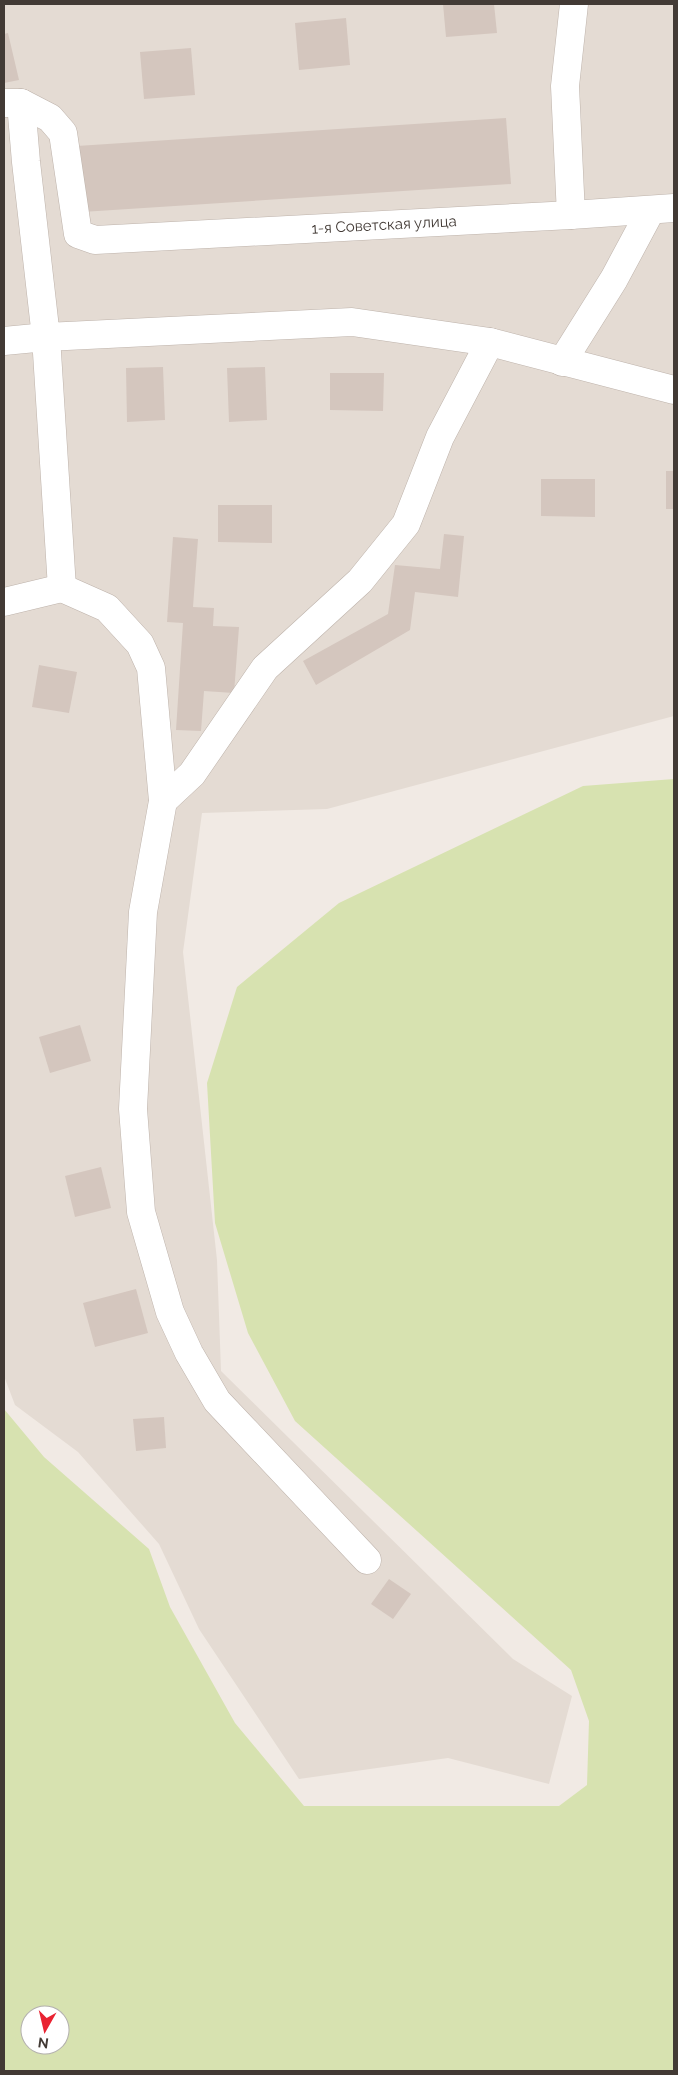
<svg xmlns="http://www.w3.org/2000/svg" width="678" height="2075" font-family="Raleway,sans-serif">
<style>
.residential{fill:#e4dbd3}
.green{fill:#d7e2b0;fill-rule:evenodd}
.building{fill:#d4c6be}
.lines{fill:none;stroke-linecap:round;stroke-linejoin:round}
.minor-casing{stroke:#beb3ab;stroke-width:29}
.minor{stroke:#fff;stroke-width:28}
.labels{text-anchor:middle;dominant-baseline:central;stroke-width:4.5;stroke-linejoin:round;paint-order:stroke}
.street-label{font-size:15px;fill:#423a35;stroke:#fff}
</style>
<rect width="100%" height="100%" fill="#f1eae4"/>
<!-- residential -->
<path class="residential" d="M4 4H674V716L327 809 202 813 183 952 217 1260 221 1371 513 1659 572 1696 549 1784 448 1758 299 1779 199 1629 159 1544 78 1452 15 1405 4 1376Z"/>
<!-- green -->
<path class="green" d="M674 779V2071H4V1409L44 1457 149 1549 170 1607 235 1723 304 1806H559L587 1785 589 1721 571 1670 295 1421 248 1333 215 1223 207 1083 237 987 339 903 583 786ZM30 2015H60V2045H30Z"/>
<!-- building -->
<g class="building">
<path d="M443 4H494L497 33 446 37Z"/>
<path d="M346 18 350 65 299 70 295 23Z"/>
<path d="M8 33 19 80 4 83V34Z"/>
<path d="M191 48 195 95 144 99 140 52Z"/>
<path d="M506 118 511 184 82 212 77 146Z"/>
<path d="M163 367 165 420 127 422 126 368Z"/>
<path d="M265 367 267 420 229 422 227 368Z"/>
<path d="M330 373H384L383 411 330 410Z"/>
<rect x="666" y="471" width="8" height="38"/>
<path d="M541 479H595V517L541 516Z"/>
<path d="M218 505H272V543L218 542Z"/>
<path d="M444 534 464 536 458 597 415 592 410 630 316 685 303 661 388 614 395 565 440 569Z"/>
<path d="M173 537 198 539 193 607 214 608 213 626 239 627 234 693 204 691 201 731 176 730 183 623 167 622Z"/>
<path d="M39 665 77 672 69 713 32 707Z"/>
<path d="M80 1025 91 1061 50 1073 39 1037Z"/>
<path d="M101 1167 111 1208 75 1217 65 1176Z"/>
<path d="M136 1289 148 1333 95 1347 83 1303Z"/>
<path d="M164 1417 166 1448 136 1451 133 1419Z"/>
<path d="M389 1579 411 1594 393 1619 371 1604Z"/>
</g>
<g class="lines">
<!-- minor casing -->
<g class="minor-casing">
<g id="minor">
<path d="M4 103H21L26 162 46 337 352 322 490 342 674 390"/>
<path id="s1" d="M21 103 50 118 63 133 78 234 95 240 571 215 674 208"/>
<path d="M571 215 565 86 574 4"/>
<path d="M4 341 46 337 62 588"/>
<path d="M562 362 614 279 651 210"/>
<path d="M62 588 107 608 140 644 151 668 163 801 143 912 133 1109 141 1212 170 1312 189 1353 217 1401 367 1560"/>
<path d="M4 602 62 588"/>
<path d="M163 801 192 774 265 668 360 581 406 524 440 437 490 342"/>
</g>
</g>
<!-- minor -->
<use href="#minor" class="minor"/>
</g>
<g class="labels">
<!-- street labels -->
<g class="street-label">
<text stroke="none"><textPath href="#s1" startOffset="462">1-я Советская улица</textPath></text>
</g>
</g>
<!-- border -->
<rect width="678" height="2075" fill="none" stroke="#423a35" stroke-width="10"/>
<!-- north arrow -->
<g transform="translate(45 2030) rotate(188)"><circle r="24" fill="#ffffff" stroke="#b3b0ae"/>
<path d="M0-4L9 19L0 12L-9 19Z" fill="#e92332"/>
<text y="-8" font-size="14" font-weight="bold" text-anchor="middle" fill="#423a35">N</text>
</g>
</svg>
